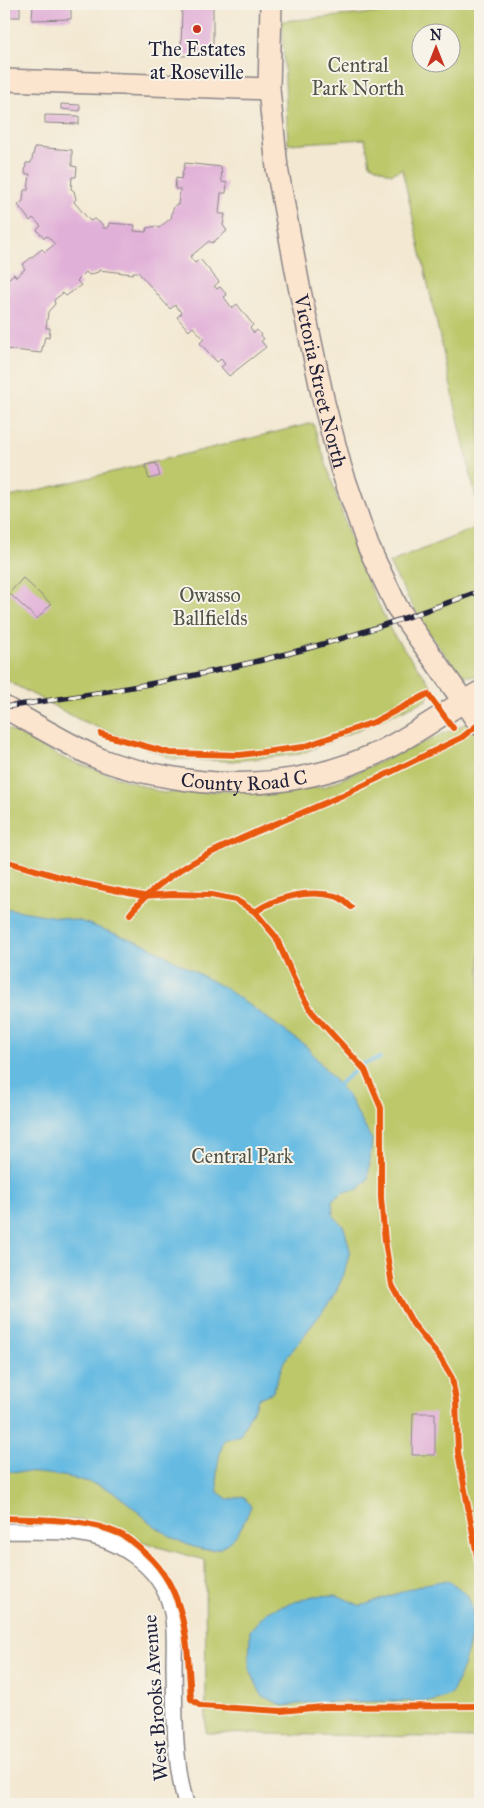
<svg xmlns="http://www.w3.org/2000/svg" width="484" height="1808" font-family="'IM FELL Great Primer',serif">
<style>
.green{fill:#bcc86a;stroke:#6f7552;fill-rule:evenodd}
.water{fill:#65bae2;stroke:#446e8e}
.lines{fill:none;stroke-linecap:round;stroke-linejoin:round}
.stream{stroke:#65bae2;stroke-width:4}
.building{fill:#e1b0d8}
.street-casing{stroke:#8a8586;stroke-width:18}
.secondary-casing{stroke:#8a8586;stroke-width:24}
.street{stroke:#fff;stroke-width:15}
.secondary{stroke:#fce5cf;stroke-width:21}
.rail-casing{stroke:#22223b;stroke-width:5.5}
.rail{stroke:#f7f3e8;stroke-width:4;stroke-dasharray:11;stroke-linecap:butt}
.cycleway-casing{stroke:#f7f3e8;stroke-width:9}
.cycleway{stroke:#e8590c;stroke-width:6}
.poi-dot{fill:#c8321e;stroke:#f7f3e8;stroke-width:2}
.labels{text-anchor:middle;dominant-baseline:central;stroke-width:4;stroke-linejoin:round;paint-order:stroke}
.poi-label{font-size:20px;fill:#22223b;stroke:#f7f3e8}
.park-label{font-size:20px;fill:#505449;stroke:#f7f3e8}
.street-label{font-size:20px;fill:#22223b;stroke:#f7f3e8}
</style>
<rect width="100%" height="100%" fill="#f7f3e8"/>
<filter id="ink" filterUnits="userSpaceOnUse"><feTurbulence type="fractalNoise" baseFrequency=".02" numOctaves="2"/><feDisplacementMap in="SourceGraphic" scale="10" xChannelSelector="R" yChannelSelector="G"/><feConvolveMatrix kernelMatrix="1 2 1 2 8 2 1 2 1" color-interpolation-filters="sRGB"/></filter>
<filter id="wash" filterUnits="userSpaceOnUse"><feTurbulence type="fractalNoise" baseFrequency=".0096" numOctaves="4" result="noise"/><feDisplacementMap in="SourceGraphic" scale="20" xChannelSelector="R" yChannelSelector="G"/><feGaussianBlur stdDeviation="1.12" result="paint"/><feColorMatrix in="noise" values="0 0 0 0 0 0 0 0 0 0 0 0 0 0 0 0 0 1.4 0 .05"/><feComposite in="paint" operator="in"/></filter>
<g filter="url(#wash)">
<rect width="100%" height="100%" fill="#f3e8d2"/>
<!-- green -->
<g class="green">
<path d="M389 4H480V516L402 169 391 174 370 164 365 139 288 144 282 21 387 12ZM452 32V62H422V32Z"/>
<path d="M313 423 356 556 392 633 431 685 427 700 300 754 232 761 173 759 78 719 4 679V505L10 497Z"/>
<path d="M480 526V676H465C432 645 410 602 389 563Z"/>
<path d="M480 717V1738L206 1733 205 1560 158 1547 82 1520 4 1519V727L65 759 163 793 324 787Z"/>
</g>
<!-- water -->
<g class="water">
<path d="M4 908 80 921 147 945 228 990 306 1046 348 1096 372 1140 368 1179 359 1189 344 1192 332 1200 333 1215 344 1227 350 1250 344 1274 333 1298 284 1361 273 1392 259 1398 240 1435 224 1440C218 1459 215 1472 218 1492L229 1500 243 1496 251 1506C246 1519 237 1539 224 1546 203 1559 167 1535 151 1523 136 1511 123 1496 105 1488 72 1474 39 1473 4 1471Z"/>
<path d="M447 1580C453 1584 461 1589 466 1594 484 1617 462 1670 452 1694L435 1701 314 1702 284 1706 262 1696 249 1668 250 1630 268 1611 313 1596 337 1595 361 1606 425 1584Z"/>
</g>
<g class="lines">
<!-- stream -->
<path class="stream" d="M339 1084 363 1064 380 1058"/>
</g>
<g id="blocks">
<!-- building -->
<g class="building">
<rect x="4" y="4" width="16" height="13"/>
<path d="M33 4H71V19L32 20Z"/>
<path d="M182 4H213V55L181 56Z"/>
<path d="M61 104 80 105V111L61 109Z"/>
<path d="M45 115 79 116V124L45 123Z"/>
<path d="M35 147 72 150V166L77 167 76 177H72L71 189 74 191 76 199 74 202 90 221 94 219 102 224 103 228H108L109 223 135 225 134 231 146 232 147 228 156 226 159 228 172 217 171 214 175 205H178L180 189H175L176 178 181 179 185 163 221 167 222 182 227 183 226 193H221L219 214H225L223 225 227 231 212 243 209 241 190 257 195 263 200 259 219 282 214 286 217 289 220 287 227 295 224 297 232 308 237 304 253 325 250 328 254 333 257 330 264 339 261 341 266 347 229 376 221 367 225 364 221 359 217 362 200 343 204 339 193 327 189 331 177 317 182 313 175 305 170 309 138 272H133V274L99 270 98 272 89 275 86 272 77 281 81 285 66 296 63 293 54 300 55 304 48 312 46 328H50L49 338 45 337 41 353 5 349 6 303H4V282L14 274 16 277 25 269 22 265 42 249 45 252 55 244 47 236 44 238 37 230 41 226 33 218 30 221 18 205 23 201 24 190H28L30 174H25L26 163H31Z"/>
<path d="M156 463 160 476 149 479 145 465Z"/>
<path d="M23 578 51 604 37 619 9 593Z"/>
<path d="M413 1413H435V1455H412Z"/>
</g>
</g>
</g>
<g filter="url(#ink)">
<use href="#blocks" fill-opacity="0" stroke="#8a8586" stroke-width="1"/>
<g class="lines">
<!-- street casing -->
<g class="street-casing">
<path id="street" d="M4 1531C27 1532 52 1530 76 1533 118 1538 161 1566 171 1608 176 1627 174 1647 174 1665 175 1712 173 1758 186 1804"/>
</g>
<!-- secondary casing -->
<g class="secondary-casing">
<g id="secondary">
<path id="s1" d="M271 4 269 89 277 168 299 286 324 403 341 468 368 546 397 607 480 725"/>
<path d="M4 80 269 89"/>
<path id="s2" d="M4 707C36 725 67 744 100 759 122 768 146 773 169 777 239 790 307 784 373 755 411 738 444 712 480 692"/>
</g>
</g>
<!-- street -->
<use href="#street" class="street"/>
<!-- secondary -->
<use href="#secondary" class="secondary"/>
<!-- rail casing -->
<g class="rail-casing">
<path id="rail" d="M4 707C111 692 218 674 323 644 376 629 428 610 480 591"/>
</g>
<!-- rail -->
<use href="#rail" class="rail"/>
<!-- cycleway casing -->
<g class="cycleway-casing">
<g id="cycleway">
<path d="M101 734 170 753 240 755 303 747 374 722 428 694 453 728"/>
<path d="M4 861 81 883 143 896 172 894 211 895 236 900 255 912 276 937 298 988 312 1012 365 1070 381 1108V1198L385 1241 392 1285 413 1324 439 1356 452 1378 456 1401 458 1452 480 1572"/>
<path d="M255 912C276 897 309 889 335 896 341 897 347 903 351 907"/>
<path d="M130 914C171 860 259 832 320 805 368 785 414 760 461 738L480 723"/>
<path d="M4 1518C42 1520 85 1518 120 1534 127 1537 133 1543 138 1547 188 1585 187 1643 191 1699L201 1706 281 1711 323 1707 480 1706"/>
</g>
</g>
<!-- cycleway -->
<use href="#cycleway" class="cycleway"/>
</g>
</g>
<!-- markers -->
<circle class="poi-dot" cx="197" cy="29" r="5"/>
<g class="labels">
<!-- poi labels -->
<g class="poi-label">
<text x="197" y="49">The Estates<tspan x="197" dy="23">at Roseville</tspan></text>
</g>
<!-- park labels -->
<g class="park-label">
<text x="358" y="65">Central<tspan x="358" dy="23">Park North</tspan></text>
<text x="210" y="595">Owasso<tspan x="210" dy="23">Ballfields</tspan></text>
<text x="242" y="1156">Central Park</text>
</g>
<!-- street labels -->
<g class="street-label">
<text stroke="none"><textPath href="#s1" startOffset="382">Victoria Street North</textPath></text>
<text stroke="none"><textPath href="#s2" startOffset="256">County Road C</textPath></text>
<text transform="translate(155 1698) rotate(-94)">West Brooks Avenue</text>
</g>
</g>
<!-- margin -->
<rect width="484" height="1808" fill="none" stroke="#f7f3e8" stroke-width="20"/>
<!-- north arrow -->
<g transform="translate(436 48)"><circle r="24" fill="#f7f3e8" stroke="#a29fa3"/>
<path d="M0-4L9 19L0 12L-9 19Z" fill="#c8321e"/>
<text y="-8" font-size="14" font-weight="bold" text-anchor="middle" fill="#22223b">N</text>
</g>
</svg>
